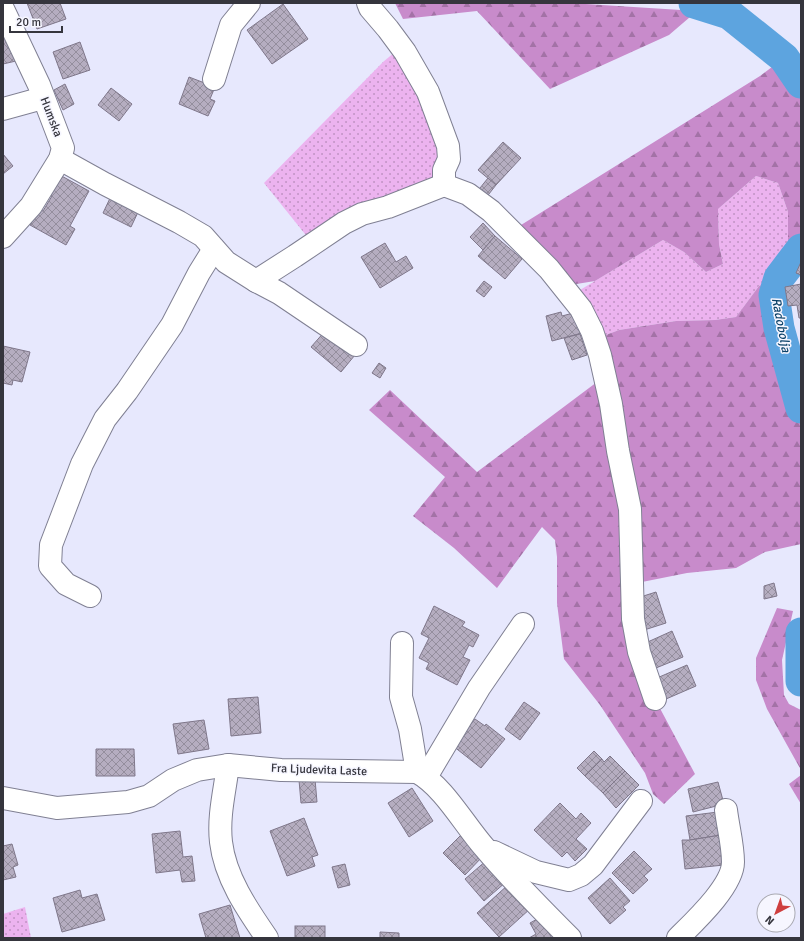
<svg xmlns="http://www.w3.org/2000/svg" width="804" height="941" font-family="Signika,sans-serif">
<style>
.grass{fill:url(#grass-dots)}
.forest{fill:url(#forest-firs)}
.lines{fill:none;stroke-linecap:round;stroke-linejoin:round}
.river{stroke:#5da4df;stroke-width:31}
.building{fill:url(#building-cross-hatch);stroke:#7f778a}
.minor-casing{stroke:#808093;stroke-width:24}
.minor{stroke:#fff;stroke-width:22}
.labels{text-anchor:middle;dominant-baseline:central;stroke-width:3;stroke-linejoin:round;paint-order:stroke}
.street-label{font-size:12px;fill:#35353d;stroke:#f6f6ff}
.water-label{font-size:13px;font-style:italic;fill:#0a4168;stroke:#f6f6ff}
</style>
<defs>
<pattern id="grass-dots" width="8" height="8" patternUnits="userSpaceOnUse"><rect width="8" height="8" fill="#ecb3ef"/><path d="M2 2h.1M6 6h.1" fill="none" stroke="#c092c3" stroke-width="1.8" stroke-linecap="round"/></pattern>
<pattern id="forest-firs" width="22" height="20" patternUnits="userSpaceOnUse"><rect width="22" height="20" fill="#c88bcb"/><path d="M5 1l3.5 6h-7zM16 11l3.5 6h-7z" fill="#a372a6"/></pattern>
<pattern id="building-cross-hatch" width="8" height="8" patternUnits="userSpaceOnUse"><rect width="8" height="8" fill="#b5adc0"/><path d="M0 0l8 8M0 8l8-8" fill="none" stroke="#948e9d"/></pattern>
</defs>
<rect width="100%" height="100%" fill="#e7e8fd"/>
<!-- grass -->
<g class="grass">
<path d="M401 47 428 92 444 185 313 244 264 183 383 62Z"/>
<path d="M756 176 778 183 788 212V243L779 278 759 286 736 317 715 320 676 321 619 330 598 338 580 290 663 240 684 252 706 272 723 264 719 244 718 209Z"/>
<path d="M25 907 31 938H3V914Z"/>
</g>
<!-- forest -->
<g class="forest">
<path d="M395 3H570L697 11 669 35 550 89 477 11 403 19Z"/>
<path d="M784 58 801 83V249L779 278 774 295 779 328 801 408V544L765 552 736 568 687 573 632 584 655 699 695 774 664 804 653 794 645 773 600 705 564 659 557 603V557L555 540 542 527 497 588 454 548 413 516 445 477 369 410 390 390 477 472 605 376 598 338 619 330 676 321 715 320 736 317 759 286 779 278 788 242V212L778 183 756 176 718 209 719 244 723 264 706 272 684 252 663 240 595 281 564 286 513 230 760 76Z"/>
<path d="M777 608 793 611 782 660 784 695 789 704 801 710V770L767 709 756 680V658Z"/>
<path d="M801 775V804L789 784Z"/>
</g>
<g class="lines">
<!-- river -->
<g class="river">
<path d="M694 3 729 14 784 58 801 83"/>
<path d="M801 249 779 278 774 295 779 328 801 408"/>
<path d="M801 633V681"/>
</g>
</g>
<!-- building -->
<g class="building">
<path d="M27 3H60L66 19 37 29Z"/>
<path d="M283 4 308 39 272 64 247 30Z"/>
<path d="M3 32 16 61 3 64Z"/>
<path d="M80 42 90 70 63 79 53 52Z"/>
<path d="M189 77 215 87 210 99 215 101 208 116 179 104Z"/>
<path d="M65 84 74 104 63 110 54 90Z"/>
<path d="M111 88 132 104 119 121 98 105Z"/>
<path d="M503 142 521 158 496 185 478 170Z"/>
<path d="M3 154 13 166 3 174Z"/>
<path d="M58 174 89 191 70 226 75 229 66 245 30 225 38 209 43 211 52 196 48 194Z"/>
<path d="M488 178 496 185 485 199 476 193Z"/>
<path d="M112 194 140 208 131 227 103 213Z"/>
<path d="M483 223 495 236 483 250 470 237Z"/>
<path d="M495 236 522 259 505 279 478 256Z"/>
<path d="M385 243 396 262 406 256 413 268 380 288 361 257Z"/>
<path d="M801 262V275L796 273Z"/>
<path d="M484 281 492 287 484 297 476 291Z"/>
<path d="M801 284V318H799L797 305 788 306 785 287Z"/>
<path d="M561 312 562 316 577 312 582 333 552 341 546 316Z"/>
<path d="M326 330 355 355 341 372 311 347Z"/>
<path d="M580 334 587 355 572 360 564 338Z"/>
<path d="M3 346 30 352 22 382 13 380 12 385 3 383Z"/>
<path d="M379 363 386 368 380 378 372 373Z"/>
<path d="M774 583 777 596 764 599V586Z"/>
<path d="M656 592 666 623 641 631 631 600Z"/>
<path d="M434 606 465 622 462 626 479 635 473 647 469 645 463 657 470 660 457 685 426 669 429 663 419 658 429 638 421 634Z"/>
<path d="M672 631 683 657 651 670 641 645Z"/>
<path d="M687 665 696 686 666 699 657 678Z"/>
<path d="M258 697 261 733 231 736 228 699Z"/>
<path d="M524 702 540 713 520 740 505 729Z"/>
<path d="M475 719 485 726 486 724 505 739 481 768 453 746Z"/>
<path d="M204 720 209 749 178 754 173 724Z"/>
<path d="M96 749H134L135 776H96Z"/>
<path d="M594 751 602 759 585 776 577 768Z"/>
<path d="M610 756 625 771 603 793 585 776 602 759 604 762Z"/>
<path d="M625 771 639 785 616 808 603 793Z"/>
<path d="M315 779 317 802 301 803 299 780Z"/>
<path d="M718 782 724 804 693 812 688 789Z"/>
<path d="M412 788 433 821 409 837 388 803Z"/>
<path d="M560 803 576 819 581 813 591 823 576 839 587 849 575 861 567 852 562 857 534 830Z"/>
<path d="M718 812 721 835 690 840 686 816Z"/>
<path d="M304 818 318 855 312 857 315 866 287 876 270 831Z"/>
<path d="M180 831 183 857 192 856 195 881 182 882 180 870 156 873 152 834Z"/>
<path d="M461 835 483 856 465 875 443 853Z"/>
<path d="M721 835 724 865 685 869 682 840H690Z"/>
<path d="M12 844 18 865 13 867 16 877 3 880V846Z"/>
<path d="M634 851 652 869 644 876 648 880 633 894 612 873Z"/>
<path d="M487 860 506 882 484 901 465 879Z"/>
<path d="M345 864 350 885 338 888 332 867Z"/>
<path d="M610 878 630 901 623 907 626 910 610 924 588 898Z"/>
<path d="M509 884 531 908 499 937 477 913Z"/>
<path d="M80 890 82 898 97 894 105 920 62 932 53 898Z"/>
<path d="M230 905 240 938H206L199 914Z"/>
<path d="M539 918 552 938H529L536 934 530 923Z"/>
<rect x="295" y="926" width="30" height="12"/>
<path d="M380 932 399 933V938H380Z"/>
</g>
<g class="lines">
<!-- minor casing -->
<g class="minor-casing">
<g id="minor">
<path d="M368 3 370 8 388 29 405 52 428 92 448 146 449 159 444 170V185L468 194 491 211 549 269 581 309 592 331 600 355 611 404 618 451 630 509 633 619 639 652 655 699"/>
<path d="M3 9 39 85 63 148 60 159 31 206 3 237"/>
<path d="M214 79 231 25 249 3"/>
<path d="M3 109 43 98"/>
<path d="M60 159 105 184 179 222 203 236 226 262 256 281 295 256 344 223 362 214 388 207 444 185"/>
<path d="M256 281 279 293 356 345"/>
<path d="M90 596 66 584 50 566 51 545 82 464 105 419 127 391 172 325 199 273 214 249"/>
<path d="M402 643 401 697 410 729 417 772"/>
<path d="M228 765C225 790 218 816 221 842 225 877 247 909 267 938"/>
<path d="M426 777 479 688 523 624"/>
<path d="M3 798 57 808 128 802 149 796 173 780 197 770 228 765 281 770 417 772C444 787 463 823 484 847 511 879 541 909 570 938"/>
<path d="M494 852 536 872 569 880 581 875 593 865 641 801"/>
<path d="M678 938C694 922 733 886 733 862 733 845 728 827 726 810"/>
</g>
</g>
<!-- minor -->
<use href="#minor" class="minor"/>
</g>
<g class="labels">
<!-- street labels -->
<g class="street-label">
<text transform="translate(51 117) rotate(69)">Humska</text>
<text transform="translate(319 770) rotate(2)">Fra Ljudevita Laste</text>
</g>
<!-- water labels -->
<g class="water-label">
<text transform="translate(781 325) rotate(79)">Radobolja</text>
</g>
</g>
<!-- border -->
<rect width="804" height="941" fill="none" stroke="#35353d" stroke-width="8"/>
<!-- north arrow -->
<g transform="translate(776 913) rotate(221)"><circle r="19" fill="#f6f6ff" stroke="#a9a9b1"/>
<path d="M0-3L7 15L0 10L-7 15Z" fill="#ce3f3f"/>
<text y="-6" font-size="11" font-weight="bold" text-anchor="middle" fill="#35353d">N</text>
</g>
<!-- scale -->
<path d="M10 26v6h52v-6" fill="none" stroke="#35353d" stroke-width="2"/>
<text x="16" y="26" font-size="12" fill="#35353d" stroke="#f6f6ff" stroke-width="3" paint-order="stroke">20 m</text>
</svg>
